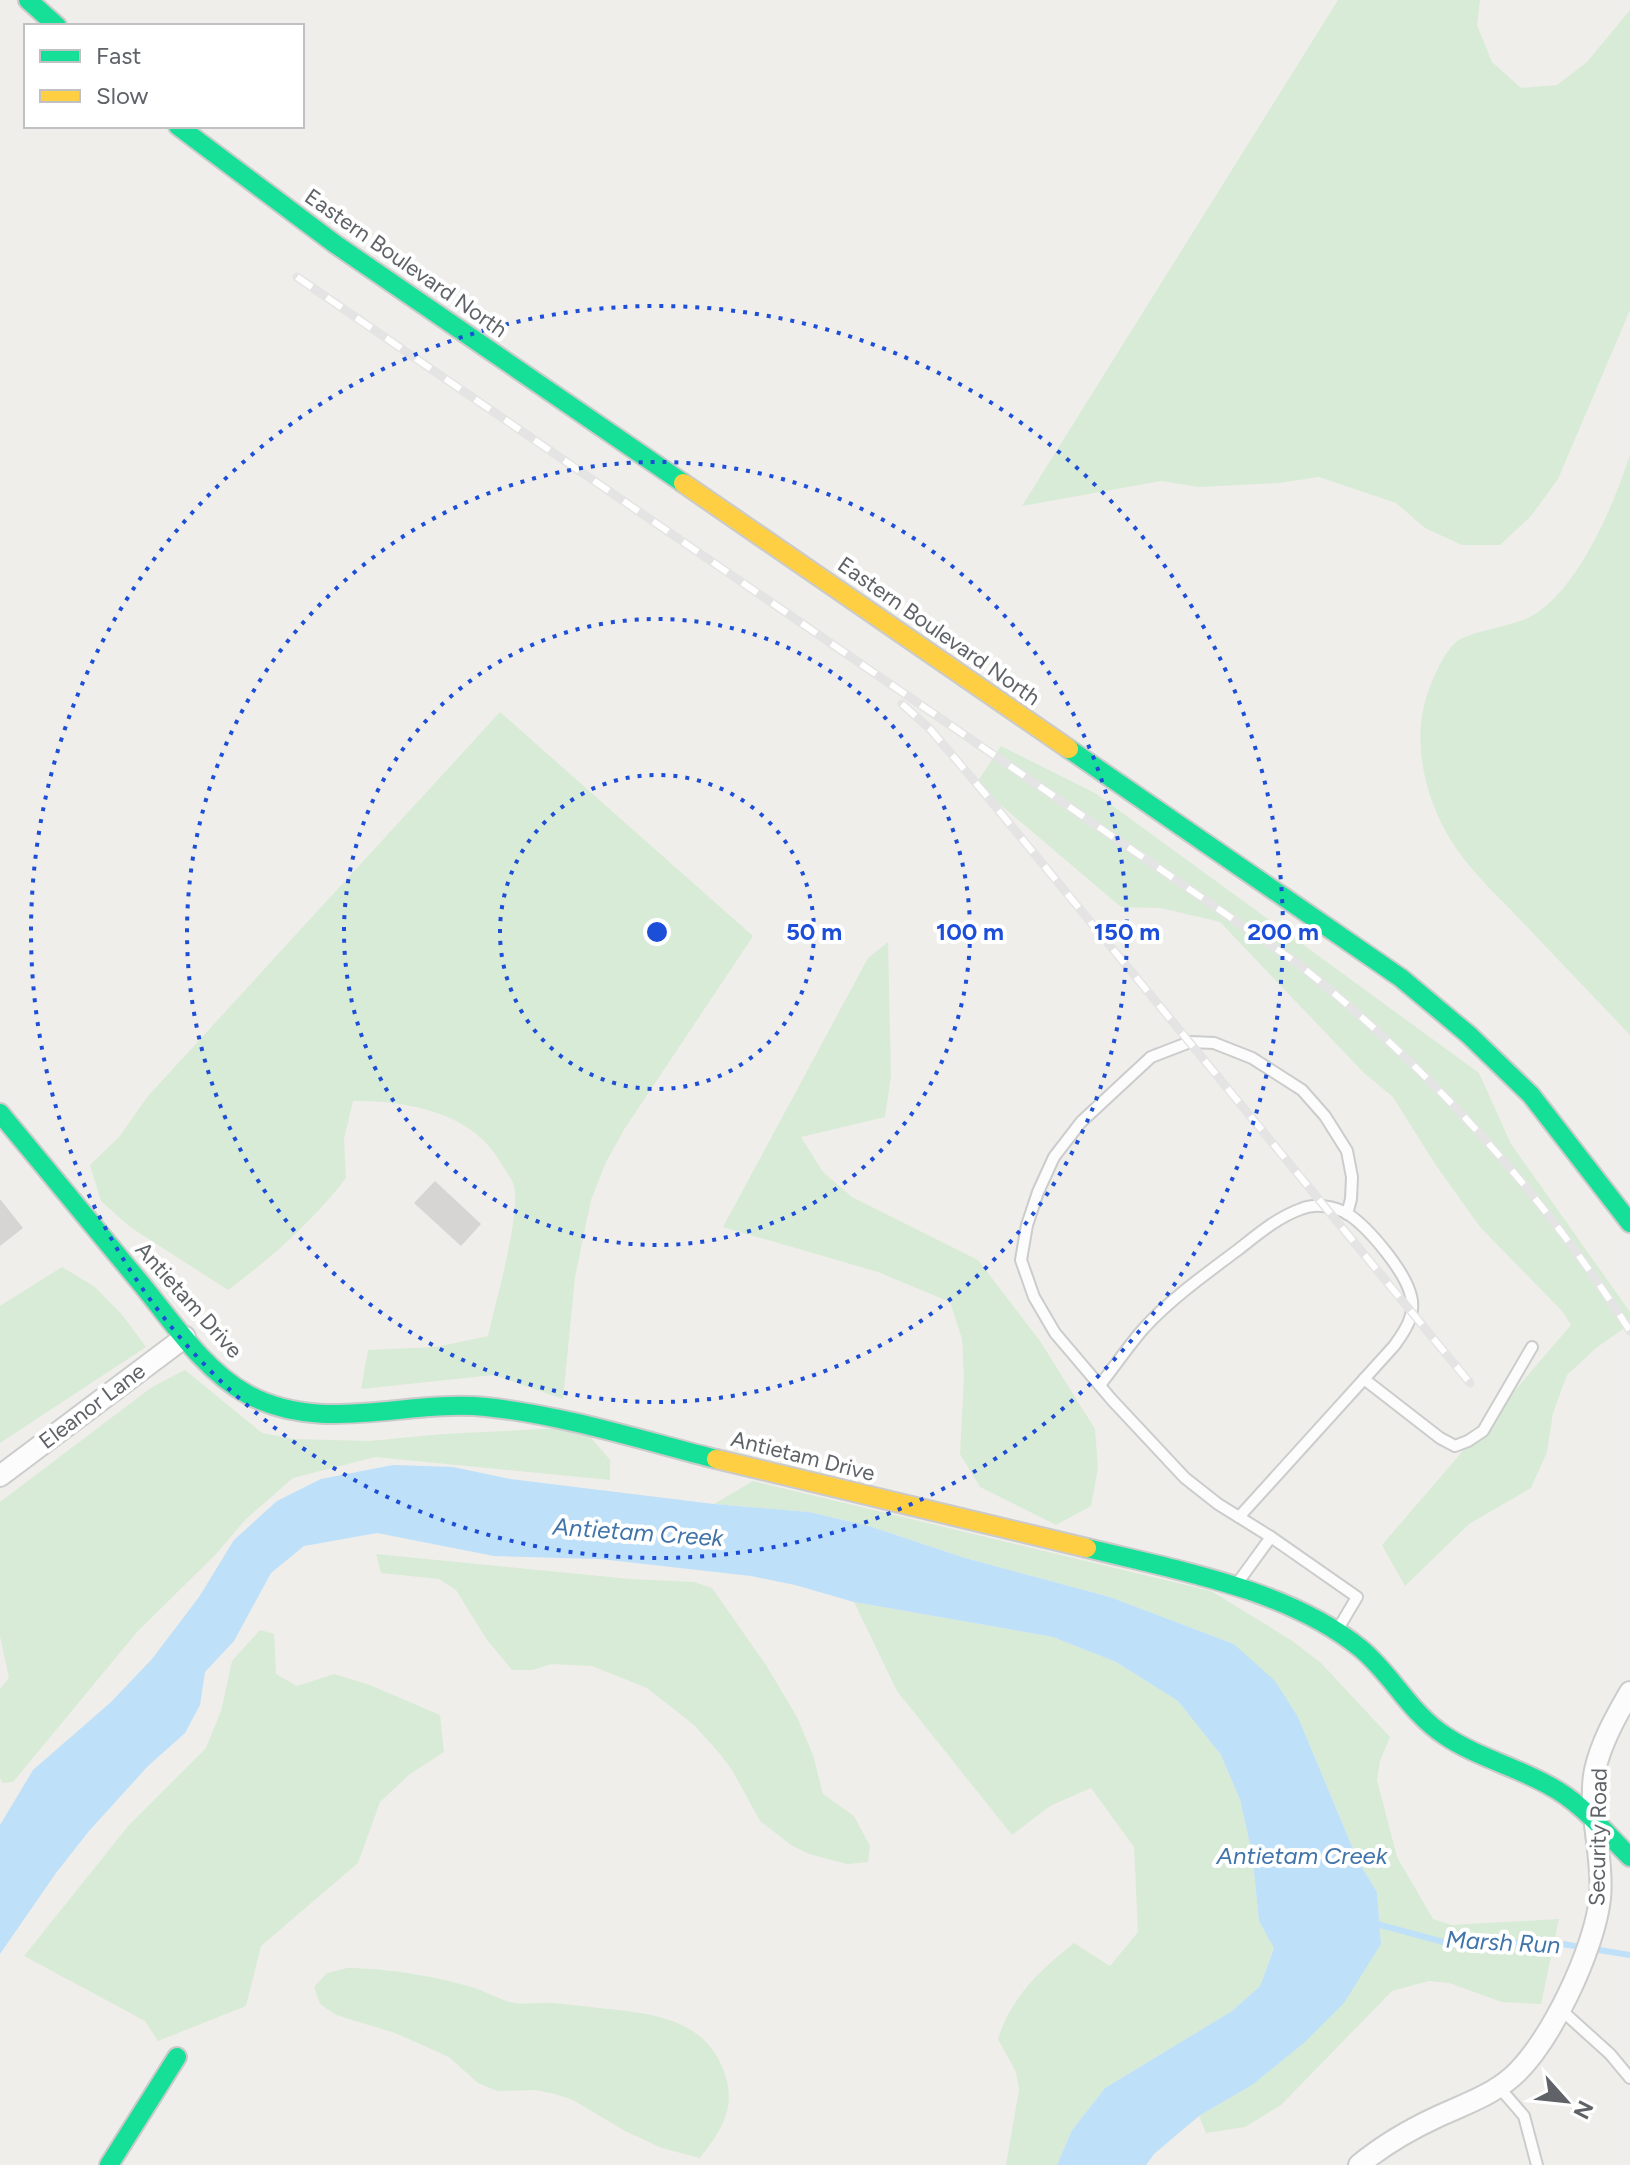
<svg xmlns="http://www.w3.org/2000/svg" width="1630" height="2165" font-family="Figtree,sans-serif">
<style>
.green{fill:#d8ebd6}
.water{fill:#bfe0f9}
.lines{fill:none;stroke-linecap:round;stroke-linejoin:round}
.stream{stroke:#bfe0f9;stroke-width:6}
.building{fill:#d6d5d3}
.lane-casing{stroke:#cbcccc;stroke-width:14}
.street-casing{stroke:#cbcccc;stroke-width:24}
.fast-casing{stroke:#cacacb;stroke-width:22}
.slow-casing{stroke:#cacacb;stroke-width:22}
.lane{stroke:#fdfcfc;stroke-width:10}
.street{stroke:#fdfcfc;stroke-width:20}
.fast{stroke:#16e098;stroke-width:18}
.slow{stroke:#ffcf43;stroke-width:18}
.rail-casing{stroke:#e4e4e4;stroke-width:9}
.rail{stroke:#fff;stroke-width:6;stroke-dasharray:18;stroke-linecap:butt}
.ring{fill:none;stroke:#1d4ed8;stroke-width:4;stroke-dasharray:4 8}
.labels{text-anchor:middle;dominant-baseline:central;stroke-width:8;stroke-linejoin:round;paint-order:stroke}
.street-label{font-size:22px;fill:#5f6368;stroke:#fff}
.water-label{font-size:24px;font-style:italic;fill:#4174aa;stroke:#fff}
.centre{fill:#1d4ed8;stroke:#fff;stroke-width:4}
.ring-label{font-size:24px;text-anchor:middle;font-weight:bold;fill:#1d4ed8;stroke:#fff;stroke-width:8;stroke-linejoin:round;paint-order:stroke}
</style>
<rect width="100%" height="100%" fill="#efeeea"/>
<!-- green -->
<g class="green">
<path d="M1338 0H1480L1477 25 1492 62 1521 88 1557 85 1587 62 1630 10V310L1558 479 1531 516 1500 545H1462L1425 528 1396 503 1319 477 1279 483 1199 487 1161 481 1022 506Z"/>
<path d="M1630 455V1035C1597 1000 1563 965 1530 930 1508 906 1484 885 1464 859 1428 813 1408 745 1429 689 1435 674 1444 652 1456 642 1468 632 1513 626 1530 617 1579 590 1613 506 1630 455Z"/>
<path d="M500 712 753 936 625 1128 606 1162 591 1200 575 1277 563 1399 494 1375 361 1389 368 1350 436 1347 488 1336C495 1304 521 1215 514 1186 512 1179 506 1171 502 1165 474 1112 408 1101 353 1101L344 1139 346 1178C313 1221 271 1258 228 1290L130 1227 101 1201 90 1165 119 1137 148 1096Z"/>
<path d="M1001 746 1095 793 1479 1073 1511 1144 1630 1312V1324L1596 1348 1567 1375 1553 1413 1547 1452 1531 1488 1469 1524 1405 1586 1382 1545 1571 1325 1562 1311 1480 1227 1435 1164 1393 1097 1364 1073 1220 922 1161 908 1121 907 976 784Z"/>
<path d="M888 942 891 1076 885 1117 801 1137 823 1172 852 1197 978 1260 1040 1341 1095 1429 1098 1468 1091 1506 1056 1525 980 1487 960 1454 964 1377 962 1339 950 1302 878 1272 723 1227 868 958Z"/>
<path d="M62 1267 95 1287 123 1316 146 1347 0 1443V1306Z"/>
<path d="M185 1370 262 1433 294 1439 369 1441 443 1434 582 1427 610 1460V1480L375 1457 293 1478 246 1519 215 1555 137 1632 13 1782 2 1783 0 1777V1689L9 1678 0 1636V1502L152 1387Z"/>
<path d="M753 1481 1211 1591 1291 1640 1321 1663 1390 1737 1380 1761 1377 1780 1397 1857 1433 1919 1452 1925 1559 1919 1541 2004 1502 2002 1449 1983 1429 1981 1392 1991 1281 2105 1245 2127 1206 2133 1199 2116 1252 2085 1381 1944 1377 1892 1358 1861 1298 1717 1234 1644 1110 1597 965 1558 869 1526 809 1512 714 1504Z"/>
<path d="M376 1554 630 1579 694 1582 712 1588 766 1665 797 1717 813 1755 823 1794 854 1816 870 1846 868 1862 847 1864 809 1854 791 1845 760 1821 732 1770 720 1754 694 1725 647 1688 592 1666 552 1664 532 1670H512L487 1640 456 1590 439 1579 381 1573Z"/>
<path d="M854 1602 1053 1637 1116 1662 1178 1701 1221 1755 1240 1800 1252 1853 1259 1921 1274 1947 1260 1986 1232 2011 1105 2088 1072 2130 1057 2165H1006L1019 2090 1016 2072 998 2039C1011 1997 1040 1970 1074 1943L1110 1966 1138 1932 1134 1847 1091 1788 1050 1806 1012 1835 897 1691Z"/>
<path d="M260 1630 274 1634 276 1674 297 1686 334 1674 370 1685 440 1715 444 1752 410 1774 380 1802 358 1863 261 1946 246 2006 158 2041 145 2021 24 1956 129 1825 206 1748 221 1711 232 1661Z"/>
<path d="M347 1968C385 1968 444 1977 480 1990 491 1994 502 2001 514 2003 525 2005 539 2002 551 2003 567 2004 583 2006 599 2008 648 2013 703 2017 723 2069 738 2106 722 2130 700 2158L662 2148 625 2131 573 2100 555 2094 536 2090 497 2091 478 2083 449 2057 395 2033 336 2015 320 2004 314 1987 327 1973Z"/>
</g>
<!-- water -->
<path class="water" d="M393 1465 453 1467 510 1479 714 1504 809 1512 869 1526 965 1558 1110 1597 1234 1644 1275 1681 1298 1717 1358 1861 1377 1892 1381 1944 1344 2003 1305 2042 1252 2085 1199 2116 1154 2154 1146 2165H1057L1072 2130 1105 2088 1232 2011 1260 1986 1274 1948 1259 1921 1252 1853 1240 1800 1221 1755 1178 1701 1116 1662 1053 1637 854 1602 795 1585 751 1576 600 1559 494 1556 377 1533 304 1546 271 1573 234 1641 205 1672 200 1705 185 1733 148 1766 89 1831 56 1873 0 1954V1825L33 1770 111 1702 152 1659 199 1597 234 1540 277 1501 321 1479Z"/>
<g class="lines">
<!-- stream -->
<path class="stream" d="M1373 1923 1447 1943 1550 1942 1630 1955"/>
</g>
<!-- building -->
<g class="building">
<path d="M435 1181 481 1224 461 1246 414 1203Z"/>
<path d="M0 1199 23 1228 0 1246Z"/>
</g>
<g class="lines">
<!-- lane casing -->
<g class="lane-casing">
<g id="lane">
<path d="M1364 1379 1440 1438 1455 1446 1468 1441 1483 1431 1532 1347"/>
<path d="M1100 1385C1115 1366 1129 1345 1145 1327 1172 1298 1207 1273 1239 1249 1258 1234 1278 1217 1301 1209 1315 1203 1334 1206 1348 1214 1369 1228 1405 1271 1411 1296 1416 1315 1405 1331 1394 1346L1239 1517"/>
<path d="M1236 1585 1271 1537"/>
<path d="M1338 1629 1357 1597 1271 1537 1218 1504 1185 1478 1112 1400 1055 1333 1034 1297 1021 1260 1027 1225 1038 1192 1054 1157 1081 1122 1151 1057 1190 1042 1214 1043 1252 1058 1302 1090 1325 1116 1347 1151 1352 1177 1351 1199 1347 1214"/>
<path d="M1559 2008 1610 2054 1630 2078"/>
<path d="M1498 2086 1524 2116 1537 2165"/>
</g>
</g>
<!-- street casing -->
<g class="street-casing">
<g id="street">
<path d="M0 1476 185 1337"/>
<path d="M1359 2165C1382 2146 1409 2130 1437 2117 1463 2105 1490 2096 1512 2077 1550 2044 1595 1948 1600 1898 1604 1858 1587 1808 1595 1770 1601 1743 1616 1716 1630 1692"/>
</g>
</g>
<!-- fast casing -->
<g class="fast-casing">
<g id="fast">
<path d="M28 0 57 26"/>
<path d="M178 126 335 244 683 483"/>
<path d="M1069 749 1401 978 1469 1035 1531 1095 1630 1223"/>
<path d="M0 1113C48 1171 95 1228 143 1286 173 1323 205 1371 247 1394 322 1435 406 1399 486 1407 563 1415 641 1440 716 1459"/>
<path d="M1087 1548C1176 1570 1287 1589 1360 1648 1391 1673 1410 1713 1444 1735 1476 1757 1514 1766 1548 1785 1581 1802 1604 1831 1630 1857"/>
<path d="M109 2165 177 2057"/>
</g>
</g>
<!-- slow casing -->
<g class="slow-casing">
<g id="slow">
<path d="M683 483 1069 749"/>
<path d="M716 1459 1087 1548"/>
</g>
</g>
<!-- lane -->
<use href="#lane" class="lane"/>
<!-- street -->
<use href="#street" class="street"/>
<!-- fast -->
<use href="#fast" class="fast"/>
<!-- slow -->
<use href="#slow" class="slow"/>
<!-- rail casing -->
<g class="rail-casing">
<g id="rail">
<path d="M297 277 1297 963C1428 1067 1540 1189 1630 1331"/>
<path d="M902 704 930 729 981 789 1470 1383"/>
</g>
</g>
<!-- rail -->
<use href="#rail" class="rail"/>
</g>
<!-- distance rings -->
<g class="ring">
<circle cx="657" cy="932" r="157"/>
<circle cx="657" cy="932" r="313"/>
<circle cx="657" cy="932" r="470"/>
<circle cx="657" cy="932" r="626"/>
</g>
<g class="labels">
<!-- street labels -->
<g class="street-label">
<text transform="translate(406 263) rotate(35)">Eastern Boulevard North</text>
<text transform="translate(939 631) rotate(35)">Eastern Boulevard North</text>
<text transform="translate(189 1300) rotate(48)">Antietam Drive</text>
<text transform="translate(92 1406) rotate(-37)">Eleanor Lane</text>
<text transform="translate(803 1456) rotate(14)">Antietam Drive</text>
<text transform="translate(1598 1837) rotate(-89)">Security Road</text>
</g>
<!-- water labels -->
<g class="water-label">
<text transform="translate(638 1532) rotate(4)">Antietam Creek</text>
<text x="1302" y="1855">Antietam Creek</text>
<text transform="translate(1503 1942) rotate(3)">Marsh Run</text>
</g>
</g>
<circle cx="657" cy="932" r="12" class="centre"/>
<g class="ring-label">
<text x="814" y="940">50 m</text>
<text x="970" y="940">100 m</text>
<text x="1127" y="940">150 m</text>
<text x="1283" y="940">200 m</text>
</g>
<!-- legend -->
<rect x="24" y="24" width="280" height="104" fill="#ffffff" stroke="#bfc1c3" stroke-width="2"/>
<rect x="40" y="50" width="40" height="12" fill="#16e098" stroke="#bfc1c3" stroke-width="2"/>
<text x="96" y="64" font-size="24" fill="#5f6368">Fast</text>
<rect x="40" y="90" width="40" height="12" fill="#ffcf43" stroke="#bfc1c3" stroke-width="2"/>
<text x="96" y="104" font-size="24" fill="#5f6368">Slow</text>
<!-- north arrow -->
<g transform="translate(1566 2101) rotate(117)" stroke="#ffffff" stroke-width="6" paint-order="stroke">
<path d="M0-6L14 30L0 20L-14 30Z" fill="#5f6368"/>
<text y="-12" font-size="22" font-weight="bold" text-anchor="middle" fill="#5f6368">N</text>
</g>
</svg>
